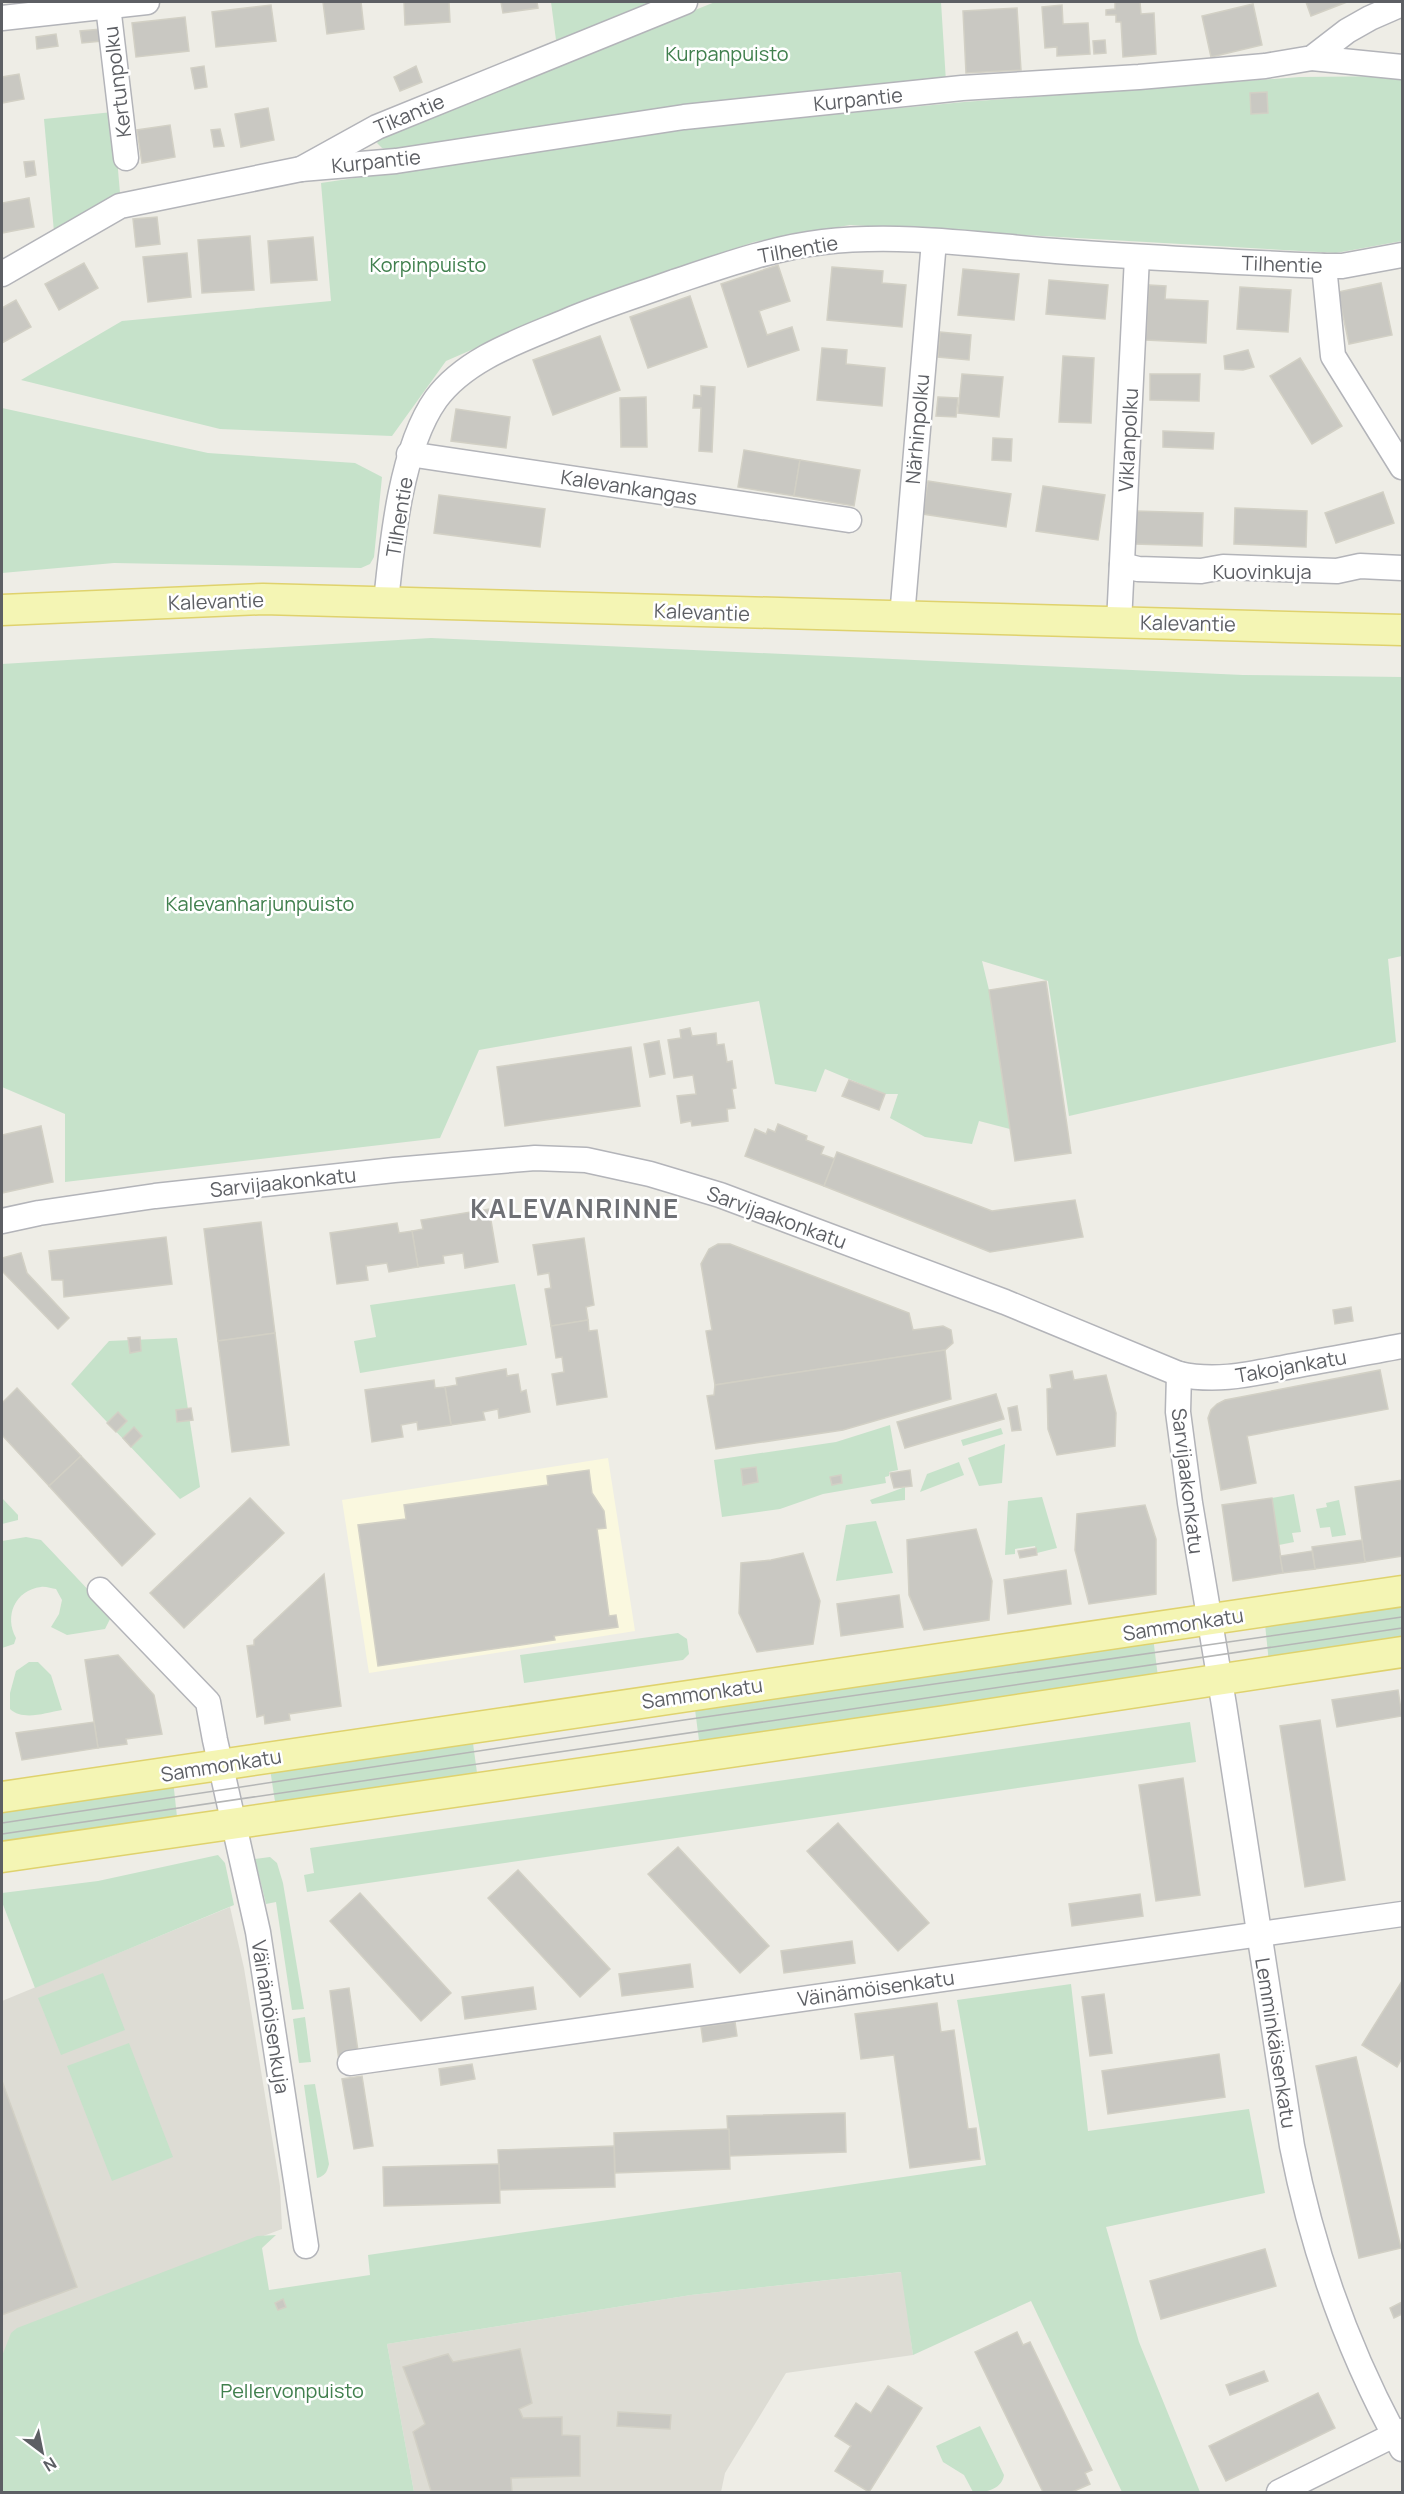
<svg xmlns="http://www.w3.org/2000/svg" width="1404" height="2494" font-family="Manrope,sans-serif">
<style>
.commercial{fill:#faf8df}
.education{fill:#dddcd4}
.green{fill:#c6e2ca}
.building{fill:#c9c8c2;stroke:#d2d0c5;stroke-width:1.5}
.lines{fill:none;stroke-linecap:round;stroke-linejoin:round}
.minor-casing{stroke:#b3b4b9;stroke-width:27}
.major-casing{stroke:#dfd26d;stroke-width:33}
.minor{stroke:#fff;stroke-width:24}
.major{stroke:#f4f5b4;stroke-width:30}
.tram{stroke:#b5b6b6;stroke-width:1.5}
.labels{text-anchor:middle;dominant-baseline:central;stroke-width:5;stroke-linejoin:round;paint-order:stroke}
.park-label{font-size:20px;fill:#41804e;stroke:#fff}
.street-label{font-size:20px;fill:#5d5f64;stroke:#fff}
.district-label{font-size:26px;font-weight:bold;letter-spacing:1.5px;fill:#6f7176;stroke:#fff}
</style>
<rect width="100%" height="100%" fill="#eeede6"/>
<!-- commercial -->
<path class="commercial" d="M608 1458 635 1631 369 1673 342 1500Z"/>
<!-- education -->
<g class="education">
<path d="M230 1907 244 1968 280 2186 282 2229 258 2238 2 2385V2001Z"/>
<path d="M902 2272 913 2355 786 2373 725 2473 721 2492H414L387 2344 691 2295Z"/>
</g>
<!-- green -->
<g class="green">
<path d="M551 2H657L556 40Z"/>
<path d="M715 2H941L946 82 396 151 382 148 377 143 381 136Z"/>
<path d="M1402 76V241L1336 253 850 225 754 242 597 295 446 361 392 436 220 429 21 380 122 321 331 301 321 183 691 128 964 102 1300 77Z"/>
<path d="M113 112 120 193 54 232 44 119Z"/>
<path d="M2 408 208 453 355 463 382 477 374 557 370 564 361 568 114 563 2 573Z"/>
<path d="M431 638 1243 675 1402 677V956L1388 959 1396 1042 1069 1116 1048 981 982 961 989 990 1010 1129 979 1121 972 1144 925 1137 890 1118 898 1094H885L825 1069 816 1092 775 1084 759 1001 479 1050 440 1138 65 1182V1114L2 1087V664Z"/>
<path d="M515 1284 527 1345 360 1373 354 1341 376 1337 370 1305Z"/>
<path d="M177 1338 200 1487 180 1499 71 1384 109 1341Z"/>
<path d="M890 1425 898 1470 889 1472V1476L885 1477 886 1483 823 1494 780 1509 722 1517 714 1460 836 1442Z"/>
<path d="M1001 1428 1003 1434 963 1446 961 1440Z"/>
<path d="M1005 1444 1002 1483 979 1486 968 1458Z"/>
<path d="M959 1462 964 1475 920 1492 927 1474Z"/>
<path d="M905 1487V1500L872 1504 870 1500Z"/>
<path d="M1294 1494 1301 1532 1292 1533 1294 1542 1279 1545 1272 1498Z"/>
<path d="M1042 1497 1057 1548 1037 1553 1035 1546 1015 1549V1554L1005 1555 1008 1501Z"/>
<path d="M2 1498 18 1515V1520L2 1524Z"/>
<path d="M1339 1500 1346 1535 1332 1537 1330 1527 1320 1528 1316 1509 1327 1507 1326 1503Z"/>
<path d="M876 1521 893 1573 836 1581 846 1525Z"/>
<path d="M26 1537 41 1540 112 1615 105 1629 67 1635 51 1627 59 1614 62 1600 56 1589C52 1589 45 1586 41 1587 15 1590 4 1616 16 1638L14 1644 2 1648V1541Z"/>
<path d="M1402 1604V1644L1269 1663 1265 1624Z"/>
<path d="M678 1633 687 1639 689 1654 683 1660 524 1683 520 1655Z"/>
<path d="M1153 1637 1158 1677 700 1748 694 1702Z"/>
<path d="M29 1662H38L51 1675 62 1710C45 1713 23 1721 10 1709V1693L16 1671Z"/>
<path d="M1190 1722 1196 1762 307 1892 304 1875 314 1873 310 1848Z"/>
<path d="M472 1736 478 1780 276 1808 270 1769Z"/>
<path d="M173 1780 178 1826 2 1852V1805Z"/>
<path d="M218 1855 225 1863 234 1905 35 1988 2 1902V1893L98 1881Z"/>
<path d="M270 1857 277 1863 283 1883 304 2009 292 2010 276 1902 266 1904 255 1859Z"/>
<path d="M103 1973 125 2030 61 2055 38 1998Z"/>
<path d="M1071 1984 1088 2131 1249 2109 1265 2193 1106 2227 1139 2342 1200 2492H1122L1031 2301 913 2355 901 2272 691 2295 387 2344 414 2492H2V2356L11 2333 17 2328 257 2236 276 2235 262 2248 269 2290 370 2275 368 2255 986 2165 957 2000Z"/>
<path d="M305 2017 311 2062 299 2063 293 2019Z"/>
<path d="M129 2043 173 2157 112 2181 67 2066Z"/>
<path d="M315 2084 329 2164C327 2172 325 2176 317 2178L304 2085Z"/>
<path d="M980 2426 1004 2475C1002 2489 986 2493 973 2492L964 2475 943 2462 936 2446Z"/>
</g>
<!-- building -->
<g class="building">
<path d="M323 2H361L364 29 327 34Z"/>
<path d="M404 2H449L450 22 405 25Z"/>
<path d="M501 2H537L538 8 503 13Z"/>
<path d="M1115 2H1140L1141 14 1154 13 1156 54 1123 57 1121 22H1116V15H1106V10L1115 9Z"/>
<path d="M1306 2H1347L1311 16Z"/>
<path d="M1253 4 1262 45 1211 57 1202 16Z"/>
<path d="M271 5 276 41 216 47 212 12Z"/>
<path d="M1062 5 1063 24 1088 23 1090 54 1057 56V47L1045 48 1042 7Z"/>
<path d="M1017 8 1021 70 966 73 963 11Z"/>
<path d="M185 17 189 51 136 57 132 23Z"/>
<path d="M101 29 102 41 82 43 80 31Z"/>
<path d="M56 34 58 46 37 49 36 37Z"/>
<path d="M1105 40 1106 53 1094 54 1093 41Z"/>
<path d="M204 66 207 87 195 89 191 68Z"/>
<path d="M416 66 422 82 400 91 394 77Z"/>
<path d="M19 74 24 99 2 103V77Z"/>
<path d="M1267 92 1268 113 1251 114 1250 93Z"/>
<path d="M268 108 274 140 241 147 235 114Z"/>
<path d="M170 125 175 157 142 163 137 130Z"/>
<path d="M220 129 224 146 214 147 211 130Z"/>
<path d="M34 161 36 175 26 177 24 162Z"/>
<path d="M29 198 34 227 2 233V203Z"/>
<path d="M157 217 160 244 136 247 133 219Z"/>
<path d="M250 236 254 290 202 293 198 240Z"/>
<path d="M313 237 317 280 271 283 268 241Z"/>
<path d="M187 253 191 297 148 302 143 257Z"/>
<path d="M84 263 98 288 59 310 45 284Z"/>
<path d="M778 265 790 301 759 311 767 335 792 327 799 350 748 367 721 284Z"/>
<path d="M832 267 883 271 882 283 906 285 902 327 827 320Z"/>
<path d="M963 269 1019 274 1014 320 958 315Z"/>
<path d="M1049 280 1108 285 1105 319 1046 314Z"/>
<path d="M1381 283 1392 335 1349 344 1338 292Z"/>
<path d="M1149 285 1166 286 1165 299 1208 301 1206 343 1146 340Z"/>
<path d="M1240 287 1291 290 1288 332 1237 329Z"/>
<path d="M690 296 707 347 648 368 630 317Z"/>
<path d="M16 300 31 327 2 343V308Z"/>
<path d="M940 332 971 335 969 360 938 357Z"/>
<path d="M600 336 620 390 553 415 533 360Z"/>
<path d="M822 348 847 350 846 364 885 368 882 406 817 400Z"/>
<path d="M1248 350 1254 367 1243 370 1225 369 1224 356Z"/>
<path d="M1063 356 1094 358 1091 423 1059 422Z"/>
<path d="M1300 358 1342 426 1312 444 1270 376Z"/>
<path d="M962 374 1003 377 999 417 958 413Z"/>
<path d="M1150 374H1200L1199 401 1150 400Z"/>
<path d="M701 386 715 387 712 452 699 451 701 408H693L694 395 701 396Z"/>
<path d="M646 397 647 447H621L620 398Z"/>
<path d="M938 397 958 398 956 417 936 416Z"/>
<path d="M456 409 510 417 506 448 451 441Z"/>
<path d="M1163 431 1214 433 1213 449 1163 447Z"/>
<path d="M993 438 1012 439 1011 461 992 460Z"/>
<path d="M744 450 800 460 794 496 738 487Z"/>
<path d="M800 460 860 470 854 506 794 496Z"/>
<path d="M928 481 1011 494 1006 527 923 514Z"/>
<path d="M1043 486 1105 495 1098 540 1036 531Z"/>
<path d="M1383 492 1394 523 1336 543 1325 513Z"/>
<path d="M439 495 545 509 540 547 434 533Z"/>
<path d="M1235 508 1307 511 1306 547 1234 544Z"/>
<path d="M1135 511 1203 513 1202 546 1134 544Z"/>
<path d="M1046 981 1071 1153 1015 1161 989 990Z"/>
<path d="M690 1028 692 1036 716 1033 717 1045 724 1044 727 1062 732 1061 736 1088 732 1089 735 1108 727 1109 728 1121 692 1126 691 1121 681 1123 677 1096 696 1094 693 1075 674 1078 668 1040 681 1038 680 1030Z"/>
<path d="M659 1041 665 1074 650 1077 644 1044Z"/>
<path d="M631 1047 640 1106 505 1126 497 1067Z"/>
<path d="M849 1080 885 1094 879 1110 842 1096Z"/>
<path d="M778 1124 807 1136 806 1140 824 1147 821 1154 835 1159 824 1186 745 1156 755 1129 766 1134 768 1129 775 1132Z"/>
<path d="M41 1126 53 1182 2 1193V1135Z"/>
<path d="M837 1152 992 1211 1075 1200 1083 1237 990 1252 824 1186Z"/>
<path d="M489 1209 498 1262 465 1268 463 1253 443 1256 444 1263 418 1267 412 1231 423 1229 421 1220Z"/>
<path d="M261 1222 275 1333 218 1341 204 1229Z"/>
<path d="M397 1223 399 1233 412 1231 418 1267 389 1272 387 1263 366 1266 368 1280 337 1284 330 1233Z"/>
<path d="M166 1237 172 1284 64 1297 63 1280H52L49 1251Z"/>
<path d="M584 1238 594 1305 586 1307 588 1320 551 1326 545 1289 551 1288 549 1273 538 1275 533 1245Z"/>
<path d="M718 1244H730L909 1313 913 1330 943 1326 951 1330 953 1343 945 1350 715 1385 706 1331 712 1330 701 1264 709 1249Z"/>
<path d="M21 1253 27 1273 69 1318 58 1329 2 1271V1258Z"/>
<path d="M1351 1307 1353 1321 1335 1324 1333 1310Z"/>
<path d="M588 1320 589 1331 597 1330 607 1397 557 1405 552 1374 564 1372 562 1357 556 1358 551 1326Z"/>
<path d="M275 1333 289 1445 232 1452 218 1341Z"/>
<path d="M140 1337 141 1351 130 1353 128 1338Z"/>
<path d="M945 1350 951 1399 843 1430 716 1449 707 1396 714 1395 715 1385Z"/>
<path d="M506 1369 507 1376 518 1374 521 1392 526 1390 530 1412 499 1418 498 1409 483 1412 485 1420 451 1425 445 1387 457 1385 456 1378Z"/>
<path d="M1380 1370 1388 1409 1247 1436 1256 1483 1221 1490 1208 1418 1211 1410 1217 1404 1225 1400Z"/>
<path d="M1072 1371 1074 1380 1106 1375 1116 1413 1115 1446 1057 1455 1048 1429 1047 1389 1052 1388 1050 1375Z"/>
<path d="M434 1380 435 1388 445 1387 451 1425 418 1430 417 1422 401 1425 403 1437 372 1442 365 1390Z"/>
<path d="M17 1388 81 1456 49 1486 2 1435V1403Z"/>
<path d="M996 1394 1004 1419 905 1448 897 1422Z"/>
<path d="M1017 1406 1021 1430 1012 1431 1008 1408Z"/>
<path d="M191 1408 193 1420 177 1422 176 1410Z"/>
<path d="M118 1412 127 1421 116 1432 107 1423Z"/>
<path d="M134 1427 142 1436 131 1447 123 1438Z"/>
<path d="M81 1456 155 1534 122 1566 49 1486Z"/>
<path d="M756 1467 758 1482 743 1485 741 1469Z"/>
<path d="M589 1470 592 1493 604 1511 606 1528 597 1529 609 1616 616 1615 618 1627 554 1636 555 1640 378 1666 358 1525 406 1519 404 1505 548 1485 547 1476Z"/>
<path d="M910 1470 912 1486 894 1488 890 1473Z"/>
<path d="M841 1475 842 1483 832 1485 830 1477Z"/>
<path d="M1402 1480V1556L1365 1562 1355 1487Z"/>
<path d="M250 1498 284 1533 184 1628 150 1593Z"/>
<path d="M1272 1498 1283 1573 1233 1581 1222 1505Z"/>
<path d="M1145 1505 1156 1539V1594L1089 1604 1075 1550 1077 1514Z"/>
<path d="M976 1529 992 1581 989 1620 924 1630 909 1595 907 1540Z"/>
<path d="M1362 1540 1365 1562 1315 1569 1312 1547Z"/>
<path d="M1036 1548 1037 1555 1020 1558 1018 1551Z"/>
<path d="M1312 1551 1315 1569 1283 1573 1280 1556Z"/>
<path d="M803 1553 820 1601 813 1644 757 1652 739 1613 741 1563 771 1560Z"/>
<path d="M1066 1570 1071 1604 1008 1614 1004 1580Z"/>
<path d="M324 1574 341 1706 289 1714 290 1720 265 1724 264 1715 257 1717 247 1646 254 1645V1640Z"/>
<path d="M899 1595 903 1627 841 1636 837 1604Z"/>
<path d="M118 1655 154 1695 162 1734 126 1739 127 1744 98 1748 85 1660Z"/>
<path d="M1398 1690 1402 1716 1337 1727 1332 1700Z"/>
<path d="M1320 1720 1345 1880 1305 1887 1280 1726Z"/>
<path d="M94 1722 98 1748 22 1760 16 1733Z"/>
<path d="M1183 1778 1200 1895 1156 1901 1139 1785Z"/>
<path d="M838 1823 929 1923 898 1951 807 1851Z"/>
<path d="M678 1847 769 1946 740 1973 648 1874Z"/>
<path d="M518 1870 610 1969 580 1997 488 1898Z"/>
<path d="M360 1893 451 1993 421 2021 330 1921Z"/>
<path d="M1140 1894 1143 1916 1072 1926 1069 1904Z"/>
<path d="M852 1941 855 1963 784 1973 781 1951Z"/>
<path d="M690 1964 693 1987 622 1996 619 1974Z"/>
<path d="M1402 1981V2058L1397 2067 1362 2045Z"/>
<path d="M533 1987 536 2009 465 2019 462 1997Z"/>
<path d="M349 1988 359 2058 339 2061 330 1991Z"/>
<path d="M1104 1994 1112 2053 1090 2056 1082 1997Z"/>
<path d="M937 2003 941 2032 954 2030 968 2129 976 2128 980 2159 910 2168 894 2055 861 2059 855 2014Z"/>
<path d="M735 2022 737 2036 703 2042 701 2027Z"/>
<path d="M1219 2054 1225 2097 1108 2114 1102 2071Z"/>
<path d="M1356 2057 1401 2248 1359 2258 1316 2066Z"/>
<path d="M472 2064 475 2079 441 2085 439 2069Z"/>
<path d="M362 2076 373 2146 354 2149 342 2079Z"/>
<path d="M2 2081 77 2287 2 2315Z"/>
<path d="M845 2113 846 2152 729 2156 727 2116Z"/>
<path d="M729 2129 730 2169 615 2173 614 2133Z"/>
<path d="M614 2146 615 2187 500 2190 498 2150Z"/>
<path d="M499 2164 500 2203 384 2206 383 2167Z"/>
<path d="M1265 2249 1276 2286 1161 2319 1150 2281Z"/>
<path d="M283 2299 286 2307 278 2310 275 2303Z"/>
<path d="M1402 2302V2314L1394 2318 1390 2308Z"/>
<path d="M1017 2332 1023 2345 1030 2342 1092 2470 1085 2473 1090 2484 1072 2492H1043L975 2352Z"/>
<path d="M520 2349 532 2403 519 2409 523 2418 562 2417V2435L580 2436V2476L511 2478 512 2492 431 2491 413 2432 425 2424 403 2367 448 2354 453 2362Z"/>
<path d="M1264 2371 1268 2381 1230 2395 1226 2385Z"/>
<path d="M888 2386 922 2408 869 2492 835 2471 851 2446 835 2436 856 2403 871 2413Z"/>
<path d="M1318 2393 1335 2428 1226 2481 1209 2446Z"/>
<path d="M618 2412 671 2415 670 2429 617 2426Z"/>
</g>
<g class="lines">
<!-- minor casing -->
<g class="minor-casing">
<g id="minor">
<path d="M108 6 126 158"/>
<path d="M2 18 147 2"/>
<path d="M1312 58 1402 67"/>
<path d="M301 169 396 161 684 117 962 88 1139 77 1265 66 1312 58 1347 31 1370 18 1402 4"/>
<path d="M1324 266 1333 356 1402 467"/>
<path d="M2 274 120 206 301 169 377 127 685 2"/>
<path d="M409 454 849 520"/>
<path d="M1122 565 1138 569 1201 571 1223 567 1337 571 1360 566 1402 568"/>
<path d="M386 602C392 542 401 448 436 399 466 358 522 340 567 321 602 306 638 295 674 282 722 266 772 248 823 242 900 233 979 245 1056 251 1145 258 1235 262 1324 266H1342L1402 255"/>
<path d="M902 617 934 241"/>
<path d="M1119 623 1137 257"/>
<path d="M2 1221 39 1213 155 1196 394 1170 535 1158 586 1160 650 1174 720 1195 1005 1302 1179 1374C1218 1383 1255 1373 1293 1366 1330 1359 1366 1353 1402 1346"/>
<path d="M1179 1374 1178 1412 1190 1503 1224 1705 1292 2146C1313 2253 1349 2354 1402 2449"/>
<path d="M100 1590 208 1702 215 1740 258 1932 306 2246"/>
<path d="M350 2063 1402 1914"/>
<path d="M1279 2492 1402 2431"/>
</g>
</g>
<!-- major casing -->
<g class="major-casing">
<g id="major">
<path d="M2 610 263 599 1402 630"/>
<path d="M2 1797 1402 1591"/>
<path d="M2 1857 945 1721 1402 1652"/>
</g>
</g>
<!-- minor -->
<use href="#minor" class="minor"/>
<!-- major -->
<use href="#major" class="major"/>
<!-- tram -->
<g class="tram">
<path d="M2 1823 684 1720 1402 1617"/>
<path d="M2 1834 1402 1628"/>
</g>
</g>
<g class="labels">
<!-- park labels -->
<g class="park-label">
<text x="727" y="53">Kurpanpuisto</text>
<text x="428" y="264">Korpinpuisto</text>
<text x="260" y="903">Kalevanharjunpuisto</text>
<text x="292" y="2390">Pellervonpuisto</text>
</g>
<!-- street labels -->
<g class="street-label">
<text transform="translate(117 82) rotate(-97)">Kertunpolku</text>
<text transform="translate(858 99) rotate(-6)">Kurpantie</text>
<text transform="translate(409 114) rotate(-23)">Tikantie</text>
<text transform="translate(376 161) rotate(-6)">Kurpantie</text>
<text transform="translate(798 249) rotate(-10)">Tilhentie</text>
<text transform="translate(1282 264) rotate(2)">Tilhentie</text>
<text transform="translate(917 429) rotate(-85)">Närhinpolku</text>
<text transform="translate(1128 440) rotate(-87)">Viklanpolku</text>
<text transform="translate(629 487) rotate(9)">Kalevankangas</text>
<text transform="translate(399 517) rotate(-81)">Tilhentie</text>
<text x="1262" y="571">Kuovinkuja</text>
<text transform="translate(216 601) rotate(-2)">Kalevantie</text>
<text transform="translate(702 612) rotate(2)">Kalevantie</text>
<text transform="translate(1188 623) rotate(1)">Kalevantie</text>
<text transform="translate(283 1182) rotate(-6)">Sarvijaakonkatu</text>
<text transform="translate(777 1217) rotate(20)">Sarvijaakonkatu</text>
<text transform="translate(1291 1366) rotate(-10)">Takojankatu</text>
<text transform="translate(1188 1481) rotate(83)">Sarvijaakonkatu</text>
<text transform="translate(1183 1624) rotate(-9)">Sammonkatu</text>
<text transform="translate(702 1693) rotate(-8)">Sammonkatu</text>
<text transform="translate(221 1765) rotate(-9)">Sammonkatu</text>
<text transform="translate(876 1988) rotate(-8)">Väinämöisenkatu</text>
<text transform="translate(271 2017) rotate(81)">Väinämöisenkuja</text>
<text transform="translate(1276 2043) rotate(81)">Lemminkäisenkatu</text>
</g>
<!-- district labels -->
<g class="district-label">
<text x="575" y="1208">KALEVANRINNE</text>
</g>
</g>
<!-- border -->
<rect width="1404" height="2494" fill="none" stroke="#5d5f64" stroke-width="6"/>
<!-- north arrow -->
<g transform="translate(42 2452) rotate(148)" stroke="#ffffff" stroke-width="4.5" paint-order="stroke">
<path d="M0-4.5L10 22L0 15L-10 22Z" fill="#5d5f64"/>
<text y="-9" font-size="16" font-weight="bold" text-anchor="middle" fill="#5d5f64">N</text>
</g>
</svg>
